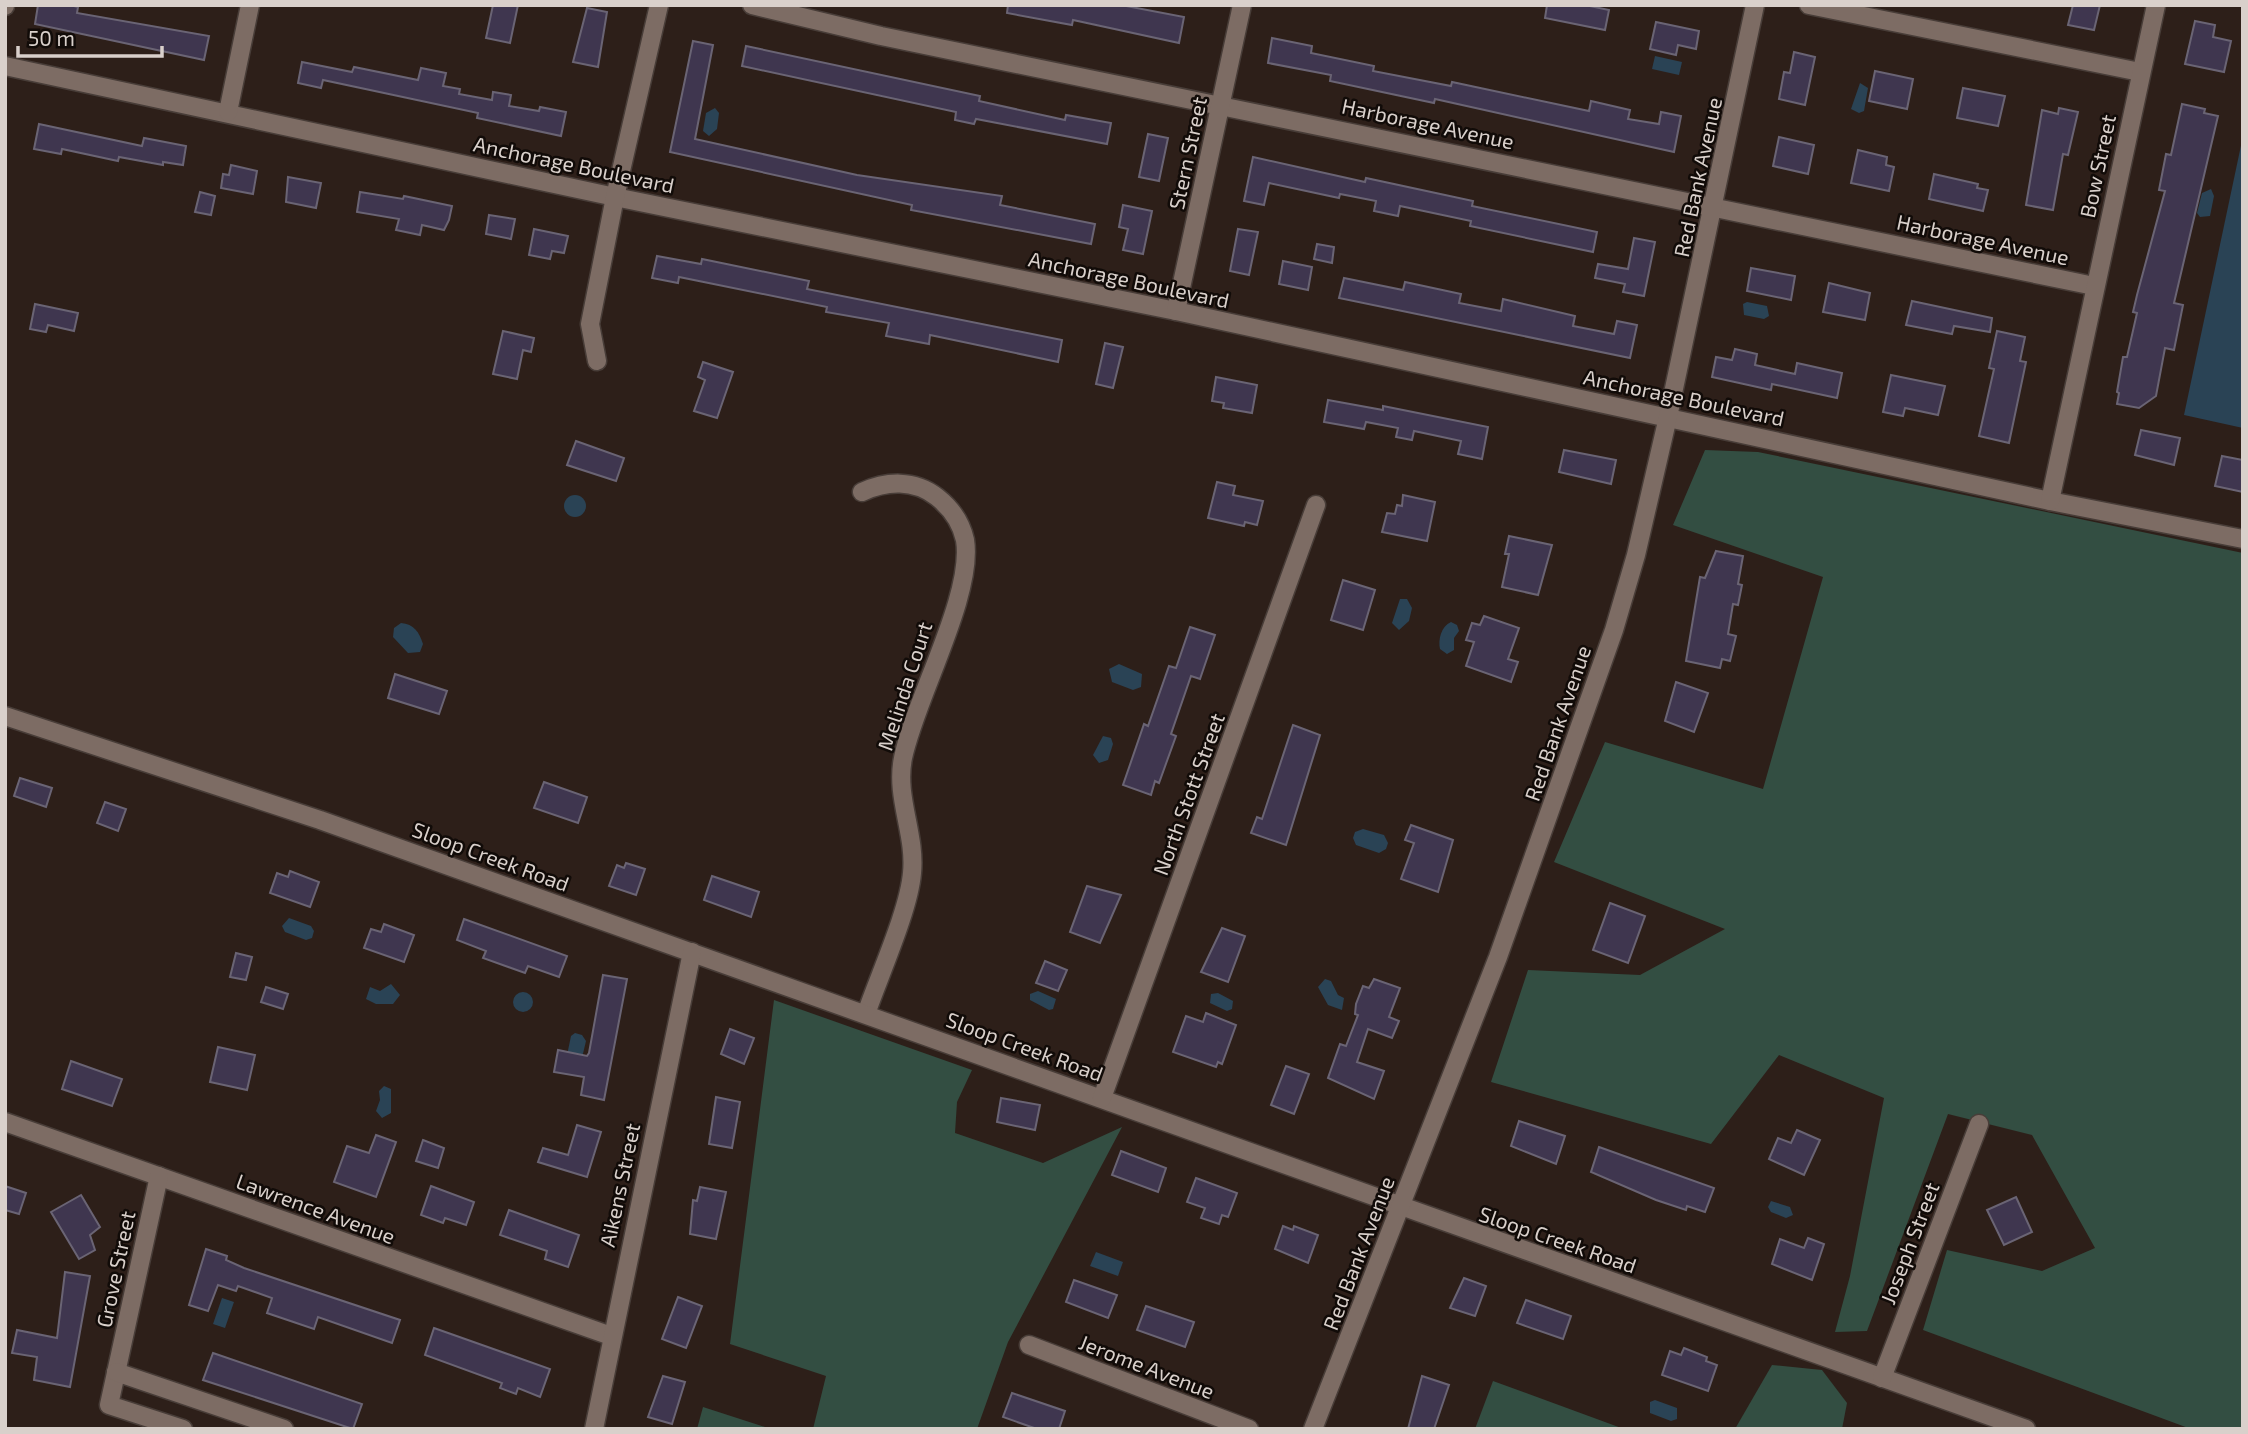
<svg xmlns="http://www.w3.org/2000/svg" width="2248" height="1434" font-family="'Exo 2',sans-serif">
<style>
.green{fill:#334e42}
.water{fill:#2a4355}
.building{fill:#3f364f;stroke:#6a6474;stroke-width:2}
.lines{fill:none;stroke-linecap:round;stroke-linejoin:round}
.minor-casing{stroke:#483d38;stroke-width:21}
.minor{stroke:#7d6c64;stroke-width:18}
.labels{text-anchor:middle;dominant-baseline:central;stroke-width:5;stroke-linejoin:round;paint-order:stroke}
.street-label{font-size:21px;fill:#d9d0cb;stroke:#110b08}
</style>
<rect width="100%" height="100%" fill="#2d1f19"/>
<!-- green -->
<g class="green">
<path d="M1705 450 1758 452 2243 553V1429H2191L1923 1330 1947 1250 2042 1271 2095 1248 2032 1135 1948 1114 1867 1331 1835 1332 1850 1276 1884 1098 1779 1055 1711 1144 1491 1082 1528 970 1640 975 1725 929 1554 862 1605 742 1763 789 1823 577 1673 525Z"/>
<path d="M774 1000 972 1070 957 1102 955 1133 1043 1163 1122 1127 1008 1342 977 1429H813L826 1376 730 1344Z"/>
<path d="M1772 1365 1822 1370 1847 1403 1842 1429H1735Z"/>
<path d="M1493 1381 1624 1429H1475Z"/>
<path d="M703 1407 771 1429H697Z"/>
</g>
<!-- water -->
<g class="water">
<path d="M1655 56 1682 62 1679 75 1652 69Z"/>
<path d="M1860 83 1868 88 1864 111 1859 113 1851 109Z"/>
<path d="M715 108 719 113 717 129 709 136 703 131 706 113Z"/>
<path d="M2243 136V428L2184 415Z"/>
<path d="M2211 189 2214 196 2210 216 2200 217 2197 213 2202 193Z"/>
<path d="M1747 302 1767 306 1769 316 1764 319 1744 315 1743 304Z"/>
<circle cx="575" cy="506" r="11"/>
<path d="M1400 599H1407L1412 608 1409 621 1399 630 1392 623Z"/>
<path d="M1451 622 1457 625 1459 631 1454 638V650L1447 654 1440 649C1438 640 1441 626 1451 622Z"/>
<path d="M401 623C414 624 419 632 423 644L420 652 408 653 393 637 394 628Z"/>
<path d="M1119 664 1142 674 1141 687 1133 690 1112 682 1109 669Z"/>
<path d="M1103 736 1111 738 1113 744 1108 760 1099 763 1093 755Z"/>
<path d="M1363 829 1384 835 1388 843 1386 849 1379 853 1356 845 1353 838 1355 832Z"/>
<path d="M289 918 311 926 314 931 312 938 306 940 285 932 282 926Z"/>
<path d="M1325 979 1331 981 1338 995 1344 998 1342 1010 1328 1005 1318 987Z"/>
<path d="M391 984 400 995 393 1004H376L366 999 370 987 380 991Z"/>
<path d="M1038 991 1056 999 1053 1009 1049 1010 1030 1000V994Z"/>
<circle cx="523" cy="1002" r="10"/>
<path d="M1218 993 1233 1001 1232 1009 1227 1011 1210 1003 1211 994Z"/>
<path d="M575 1033 582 1035 586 1041 581 1062 566 1060 571 1036Z"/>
<path d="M384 1086 391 1089V1113L382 1118 376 1111 380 1100 379 1091Z"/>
<path d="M1771 1201 1790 1207 1793 1215 1786 1218 1771 1212 1768 1207Z"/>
<path d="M1096 1252 1123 1262 1118 1276 1090 1266Z"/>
<path d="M222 1298 234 1302 225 1328 213 1324Z"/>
<path d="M1655 1400 1677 1408V1419L1671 1421 1650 1413V1402Z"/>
</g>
<!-- building -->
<g class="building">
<path d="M38 5H70L78 7 77 13 209 36 204 60 35 24Z"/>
<path d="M493 5H518L510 43 486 38Z"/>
<path d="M1008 5H1121L1184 17 1179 43 1073 20 1072 25 1007 13Z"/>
<path d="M1547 5H1585L1609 10 1605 30 1545 18Z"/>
<path d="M2073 5H2100L2094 30 2068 25Z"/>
<path d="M587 8 607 12 598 67 573 62Z"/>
<path d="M2195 21 2215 25 2213 37 2231 41 2224 72 2185 64Z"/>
<path d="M1656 22 1699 31 1696 49 1678 45 1676 55 1650 49Z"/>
<path d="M1272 38 1312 46 1311 53 1374 66 1373 71 1451 86 1452 82 1589 111 1591 101 1630 110 1628 119 1659 124 1661 112 1681 116 1674 152 1435 99 1434 103 1330 81 1331 75 1268 63Z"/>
<path d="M693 41 713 45 695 139 857 175 1002 196 1000 205 1095 224 1091 244 911 210 912 205 670 152Z"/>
<path d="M746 46 980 96 979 101 1065 120 1066 115 1111 123 1107 144 976 119 974 124 955 120 956 112 742 66Z"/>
<path d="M1794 52 1815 57 1805 105 1779 99 1784 72 1790 73Z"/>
<path d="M302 62 352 72 354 67 418 80 421 68 446 73 443 86 460 89 459 94 492 100 493 92 511 95 509 106 539 111 540 107 566 112 561 136 477 118 478 113 323 80 321 88 298 83Z"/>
<path d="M1875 71 1913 79 1907 109 1869 101Z"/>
<path d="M1963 88 2005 96 1998 126 1957 118Z"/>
<path d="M2182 104 2205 109 2204 113 2218 116 2174 303 2183 305 2174 350 2165 348 2156 396 2139 408 2117 404 2119 393 2117 392 2123 357H2127L2137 313 2133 312 2137 295 2165 191 2159 190 2166 154 2171 155Z"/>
<path d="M2059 108 2078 112 2068 155 2063 154 2053 210 2026 205 2042 110 2058 114Z"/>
<path d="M39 124 142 146 144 138 186 146 183 165 163 162V165L119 157 118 161 62 149 61 154 34 149Z"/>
<path d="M1148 134 1168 138 1159 181 1139 177Z"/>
<path d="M1779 137 1814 145 1808 174 1773 166Z"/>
<path d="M1858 150 1887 157 1886 165 1894 167 1889 191 1851 183Z"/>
<path d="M1253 157 1365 182 1366 178 1473 201 1472 206 1597 232 1593 252 1470 226 1471 221 1400 206 1398 216 1374 211 1376 201 1340 194 1339 198 1269 183 1264 205 1244 201Z"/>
<path d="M231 165 257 171 253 194 221 188 223 174 229 175Z"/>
<path d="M1934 174 1978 184 1977 188 1988 190 1983 211 1929 199Z"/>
<path d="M288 177 321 183 316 208 286 202Z"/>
<path d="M200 192 215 196 211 215 195 212Z"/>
<path d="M360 192 403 199 404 196 452 206 449 220 444 230 422 225 420 235 396 230 399 219 357 212Z"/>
<path d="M1123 205 1152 211 1143 254 1123 250 1128 229 1119 227Z"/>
<path d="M489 215 515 219 511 239 486 234Z"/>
<path d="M534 229 568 236 564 253 552 251 550 259 529 255Z"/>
<path d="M1238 229 1258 232 1249 275 1230 271Z"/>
<path d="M1634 238 1655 242 1644 296 1623 292 1625 284 1595 278 1598 264 1628 269Z"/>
<path d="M1317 244 1334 247 1332 263 1314 259Z"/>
<path d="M657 256 701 264 702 259 809 281 807 289 1062 340 1058 362 930 335 929 344 886 336 889 323 826 312 827 307 679 277 678 283 652 278Z"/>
<path d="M1283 261 1312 267 1308 290 1279 284Z"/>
<path d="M1751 268 1795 276 1791 300 1747 291Z"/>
<path d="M1344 278 1403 290 1405 282 1461 294 1459 303 1501 311 1503 299 1575 316 1573 326 1614 334 1617 321 1637 325 1630 358 1339 298Z"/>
<path d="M1829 283 1870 293 1865 320 1823 312Z"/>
<path d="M1912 301 1992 318 1990 332 1954 326 1952 334 1906 325Z"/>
<path d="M35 304 78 313 74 331 48 325 46 332 30 329Z"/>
<path d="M503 331 534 338 531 352 523 350 517 379 493 374Z"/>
<path d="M1997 331 2025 337 2020 361 2026 362 2009 443 1979 436 1994 369 1989 368Z"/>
<path d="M1105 343 1123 347 1113 388 1096 384Z"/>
<path d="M1735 349 1757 354 1755 365 1795 374 1797 363 1842 373 1837 398 1772 384 1771 390 1712 377 1716 357 1732 360Z"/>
<path d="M703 362 733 372 717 418 694 411 705 380 698 377Z"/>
<path d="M1891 375 1945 386 1938 415 1905 408 1903 416 1883 412Z"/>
<path d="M1216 377 1257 385 1252 413 1223 408 1224 403 1212 401Z"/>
<path d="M1328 400 1383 410V406L1488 427 1482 459 1458 454 1461 441 1414 431 1412 440 1396 437 1398 428 1366 422 1364 429 1324 422Z"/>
<path d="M2141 430 2180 438 2174 465 2135 455Z"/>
<path d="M576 441 624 458 616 481 567 465Z"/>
<path d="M1564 450 1616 460 1611 484 1559 472Z"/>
<path d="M2222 456 2243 460V492L2215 486Z"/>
<path d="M1217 482 1235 486 1233 495 1263 501 1257 525 1245 522 1244 526 1208 518Z"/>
<path d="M1403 495 1435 502 1427 541 1382 532 1387 513 1395 514 1397 505 1402 506Z"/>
<path d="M1509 536 1552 545 1538 595 1502 587 1509 554H1505Z"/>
<path d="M1716 551 1743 556 1738 584 1742 585 1738 605 1733 604 1728 634 1736 636 1730 661 1722 659 1720 668 1686 661 1700 577 1705 578Z"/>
<path d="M1343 580 1375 590 1363 630 1331 620Z"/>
<path d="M1484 616 1519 628 1508 659 1518 662 1511 682 1466 666 1474 642 1466 640 1472 623 1480 625Z"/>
<path d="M1190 627 1215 635 1200 679 1191 676 1171 734 1176 736 1159 783 1155 781 1151 795 1123 785 1144 724 1148 726 1169 666 1176 668Z"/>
<path d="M395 674 447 691 439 714 388 698Z"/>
<path d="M1676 682 1708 693 1694 732 1665 721Z"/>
<path d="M1293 725 1320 735 1286 845 1251 833 1257 817 1262 819Z"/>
<path d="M20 778 52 788 46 807 14 796Z"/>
<path d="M544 782 587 797 578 823 534 808Z"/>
<path d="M105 802 126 809 118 831 97 823Z"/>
<path d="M1411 825 1453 840 1438 892 1401 879 1414 843 1405 840Z"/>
<path d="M626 863 645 869 636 895 609 886 617 865 624 868Z"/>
<path d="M290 871 319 882 310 907 270 893 277 873 288 877Z"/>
<path d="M712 876 759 892 751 917 704 900Z"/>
<path d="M1087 886 1121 895 1100 943 1070 932Z"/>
<path d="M1610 903 1645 916 1628 963 1593 950Z"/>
<path d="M464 919 567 956 559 977 528 966 525 973 483 958 486 951 457 940Z"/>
<path d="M384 924 414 935 404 962 364 948 371 929 381 932Z"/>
<path d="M1222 928 1245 936 1228 982 1201 972Z"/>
<path d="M236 953 252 957 246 980 230 977Z"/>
<path d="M1045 961 1067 970 1058 991 1036 983Z"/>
<path d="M603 975 627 979 604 1100 581 1095 584 1077 554 1072 558 1050 587 1056 589 1053Z"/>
<path d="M1374 979 1400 988 1389 1017 1399 1021 1392 1038 1368 1029 1357 1062 1384 1071 1374 1099 1328 1078 1340 1044 1346 1046 1358 1015 1355 1014 1356 1004 1363 986 1369 988Z"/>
<path d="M266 987 288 994 283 1009 261 1002Z"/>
<path d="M1206 1013 1236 1025 1222 1064 1218 1062 1216 1067 1173 1052 1186 1016 1203 1022Z"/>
<path d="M730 1029 754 1038 744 1064 721 1054Z"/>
<path d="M218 1047 255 1055 247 1090 210 1082Z"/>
<path d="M71 1061 122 1079 112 1106 62 1089Z"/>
<path d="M1286 1066 1309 1074 1294 1114 1271 1105Z"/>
<path d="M716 1097 740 1102 732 1148 709 1144Z"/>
<path d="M1001 1098 1040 1105 1035 1130 997 1122Z"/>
<path d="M1519 1121 1565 1136 1556 1164 1511 1146Z"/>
<path d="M577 1125 601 1132 587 1177 538 1162 543 1148 568 1155Z"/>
<path d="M1797 1130 1820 1140 1804 1175 1769 1159 1778 1138 1791 1143Z"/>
<path d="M376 1135 396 1142 376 1197 334 1182 347 1146 369 1153Z"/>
<path d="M423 1140 444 1148 438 1168 416 1161Z"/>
<path d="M1599 1147 1714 1188 1705 1212 1687 1206 1686 1210 1656 1200 1591 1172Z"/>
<path d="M1121 1151 1166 1168 1158 1192 1112 1175Z"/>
<path d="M1196 1178 1237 1193 1228 1217 1222 1215 1219 1224 1201 1218 1205 1208 1187 1202Z"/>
<path d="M5 1186 26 1193 19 1214 5 1210Z"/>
<path d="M431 1186 474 1202 466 1225 445 1218 443 1223 421 1215Z"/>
<path d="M700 1187 726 1192 716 1239 690 1234 693 1200 697 1201Z"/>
<path d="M81 1195 100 1227 90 1235 95 1250 79 1259 51 1212Z"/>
<path d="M2016 1197 2032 1232 2004 1245 1987 1210Z"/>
<path d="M509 1210 579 1235 568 1267 545 1259 547 1251 500 1235Z"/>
<path d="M1283 1226 1293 1230 1294 1226 1318 1235 1308 1263 1275 1249Z"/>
<path d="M1808 1238 1824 1244 1812 1280 1772 1264 1780 1239 1804 1248Z"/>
<path d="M206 1249 227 1256 226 1260 244 1268 400 1320 392 1343 318 1317 314 1329 267 1313 272 1298 238 1286 236 1291 218 1285 208 1311 189 1305Z"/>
<path d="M65 1272 90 1276 70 1387 34 1380 37 1357 12 1353 17 1330 57 1338Z"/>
<path d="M1464 1278 1486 1286 1475 1316 1450 1308Z"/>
<path d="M1074 1280 1117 1295 1108 1318 1066 1302Z"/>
<path d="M678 1297 702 1306 686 1348 662 1339Z"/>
<path d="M1526 1300 1571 1316 1563 1339 1517 1323Z"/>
<path d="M1146 1306 1194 1322 1185 1347 1137 1330Z"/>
<path d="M434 1328 550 1369 540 1397 518 1388 516 1394 500 1388 502 1383 425 1355Z"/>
<path d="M1684 1348 1707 1357 1706 1361 1717 1365 1708 1391 1662 1375 1670 1351 1681 1355Z"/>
<path d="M213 1353 362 1404 353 1429 203 1380Z"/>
<path d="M663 1376 685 1382 672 1424 648 1417Z"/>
<path d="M1422 1376 1449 1385 1434 1429H1408Z"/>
<path d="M1012 1393 1065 1411 1059 1429H1037L1003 1417Z"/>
</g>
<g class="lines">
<!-- minor casing -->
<g class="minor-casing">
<g id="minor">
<path d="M752 5 881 36 2094 286"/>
<path d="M1809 5 2140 72"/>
<path d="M5 6V5"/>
<path d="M5 66 615 197 1176 311 2050 501 2243 539"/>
<path d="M228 112 250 5"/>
<path d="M1176 311 1242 5"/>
<path d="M597 361 590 324 615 197 659 5"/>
<path d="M862 492C886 481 914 479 937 497 951 508 961 522 965 540 974 595 915 699 903 758 895 797 916 834 912 873 909 910 879 976 866 1014"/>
<path d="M2050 501 2156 5"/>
<path d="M5 716 320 820 2026 1429"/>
<path d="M1102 1098 1316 505"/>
<path d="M5 1122 611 1336"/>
<path d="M159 1176 109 1405 183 1429"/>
<path d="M1029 1345 1249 1429"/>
<path d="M116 1372 284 1429"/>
<path d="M1882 1378 1979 1124"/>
<path d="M594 1429 692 952"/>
<path d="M1313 1429 1498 957 1614 630 1636 555 1668 417 1755 5"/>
</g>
</g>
<!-- minor -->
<use href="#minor" class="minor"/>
</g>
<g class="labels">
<!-- street labels -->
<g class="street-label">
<text transform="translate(1428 123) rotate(12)">Harborage Avenue</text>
<text transform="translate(1187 153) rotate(-78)">Stern Street</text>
<text transform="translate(574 164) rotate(12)">Anchorage Boulevard</text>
<text transform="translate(2097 166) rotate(-78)">Bow Street</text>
<text transform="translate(1697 177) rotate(-78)">Red Bank Avenue</text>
<text transform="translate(1983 239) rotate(12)">Harborage Avenue</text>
<text transform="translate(1129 279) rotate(12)">Anchorage Boulevard</text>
<text transform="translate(1684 397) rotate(12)">Anchorage Boulevard</text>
<text transform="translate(904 686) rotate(-72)">Melinda Court</text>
<text transform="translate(1557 723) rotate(-71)">Red Bank Avenue</text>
<text transform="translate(1188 794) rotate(-70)">North Stott Street</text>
<text transform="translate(491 856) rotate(20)">Sloop Creek Road</text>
<text transform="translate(1025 1046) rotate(20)">Sloop Creek Road</text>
<text transform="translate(619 1185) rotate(-78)">Aikens Street</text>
<text transform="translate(316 1208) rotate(20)">Lawrence Avenue</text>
<text transform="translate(1558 1239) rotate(19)">Sloop Creek Road</text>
<text transform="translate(1909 1243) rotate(-69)">Joseph Street</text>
<text transform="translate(1358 1253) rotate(-69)">Red Bank Avenue</text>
<text transform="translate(115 1269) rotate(-78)">Grove Street</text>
<text transform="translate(1147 1366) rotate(21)">Jerome Avenue</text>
</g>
</g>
<!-- border -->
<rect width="2248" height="1434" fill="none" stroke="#d9d0cb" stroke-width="14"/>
<!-- scale -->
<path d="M18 46v10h144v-10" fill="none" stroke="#d9d0cb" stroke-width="3.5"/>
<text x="28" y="46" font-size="21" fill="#d9d0cb" stroke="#110b08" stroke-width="5" paint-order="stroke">50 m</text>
</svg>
